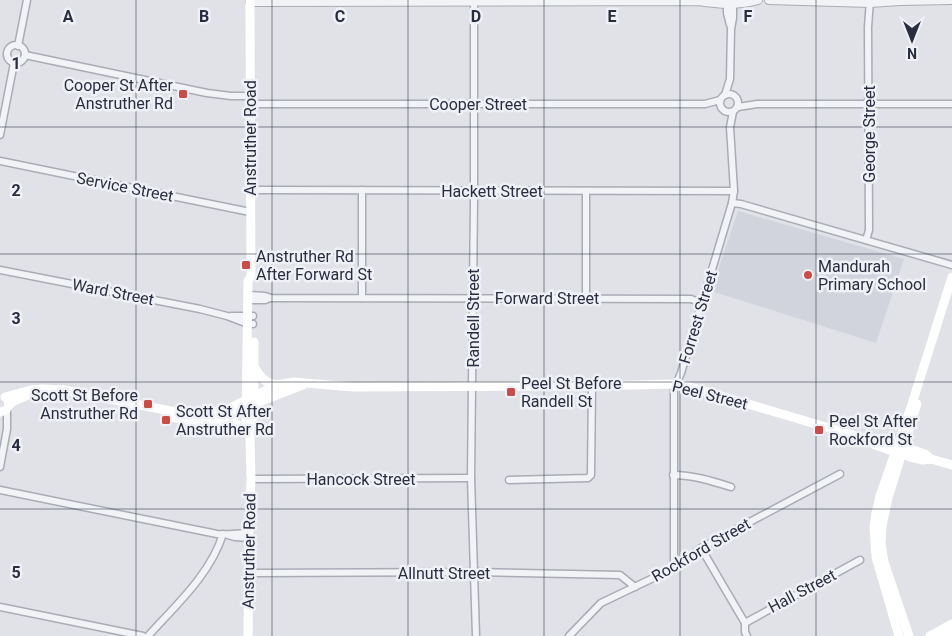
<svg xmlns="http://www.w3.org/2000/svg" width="952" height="636" font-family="Roboto,sans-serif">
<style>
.built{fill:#d2d4dd}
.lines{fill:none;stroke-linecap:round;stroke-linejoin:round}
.minor-casing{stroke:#a9acb5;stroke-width:9}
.tertiary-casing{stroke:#a9acb5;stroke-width:10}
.minor{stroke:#f2f3f7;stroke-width:6}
.tertiary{stroke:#f2f3f7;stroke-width:8}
.secondary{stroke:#fff;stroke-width:9}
.grid{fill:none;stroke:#292d3f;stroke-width:1;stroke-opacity:0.55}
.poi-dot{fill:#ca4c49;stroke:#eff1f6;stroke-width:2}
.labels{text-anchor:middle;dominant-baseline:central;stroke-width:5;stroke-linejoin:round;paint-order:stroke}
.poi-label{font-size:16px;fill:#292d3f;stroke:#eff1f6;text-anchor:start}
.street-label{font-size:16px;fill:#292d3f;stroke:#eff1f6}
.grid-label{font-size:16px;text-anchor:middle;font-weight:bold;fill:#292d3f;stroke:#eff1f6;stroke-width:5;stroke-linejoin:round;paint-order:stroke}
</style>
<rect width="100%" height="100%" fill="#e0e2e8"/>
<!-- built -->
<path class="built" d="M738 211 904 259 876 343 711 291Z"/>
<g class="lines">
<!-- minor casing -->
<g class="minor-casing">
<g id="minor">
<path d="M474 0V200L471 478 476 636"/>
<path d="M727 0V13L730 25"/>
<circle cx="16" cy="54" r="9"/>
<path d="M18 46 27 0"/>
<path d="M25 55 207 93 231 96H250"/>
<circle cx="729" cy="103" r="9"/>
<path d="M725 95 730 79 731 29 733 18V0"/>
<path d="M250 104H705L720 100"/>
<path d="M738 107 757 104H952"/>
<path d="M0 135 14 63"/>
<path d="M0 161 250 212"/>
<path d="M251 190 734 191"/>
<path d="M362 190V298"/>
<path d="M586 191V298"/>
<path d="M732 203 741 204 952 265"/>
<path d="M866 240 869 230 868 27 870 0"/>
<path d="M0 270 200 309 227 316 248 324H253"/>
<path d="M248 295 265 296 271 298 691 299 702 303"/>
<path d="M248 300H265L270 298"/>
<path d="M231 316H253"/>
<path d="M210 421 212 427 227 430 231 428 232 424"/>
<path d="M0 467 7 429V408"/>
<path d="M673 475C693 475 712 481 731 487"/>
<path d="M251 479 471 478"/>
<path d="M509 480 588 478 591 475 592 386"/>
<path d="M0 490 217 534C228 535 238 533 249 533"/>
<path d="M228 535 235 537 249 538"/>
<path d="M701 548 745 623V632L747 636"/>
<path d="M674 568V389L681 373 732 203 734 191 730 127 733 112"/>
<path d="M248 573 475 572 620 575 635 587"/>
<path d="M0 607 143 636"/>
<path d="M745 623 860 560"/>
<path d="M148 636C176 605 210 575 223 534"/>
<path d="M569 636 601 603 674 568 701 548 840 474"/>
</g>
</g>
<!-- tertiary casing -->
<g class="tertiary-casing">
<g id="tertiary">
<path d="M769 0 870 3 900 1 952 0"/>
<path d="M250 2 698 1C718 4 738 6 758 0"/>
</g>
</g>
<!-- minor -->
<use href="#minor" class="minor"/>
<!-- tertiary -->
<use href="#tertiary" class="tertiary"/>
<!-- secondary -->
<g class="secondary">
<path d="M250 0 251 276 248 281 246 419 247 430 250 436"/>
<path d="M255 368C261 378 265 383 277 385"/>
<path d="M5 397 31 390 42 389 64 390 191 415 214 412 230 408 277 385 294 382 353 387 592 386 675 384 687 386 870 440 876 439 889 442 925 454 931 459"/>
<path d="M9 405 14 401 26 396"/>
<path d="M0 412C7 411 10 406 8 400"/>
<path d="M166 416 196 422 217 420 240 413 264 400 303 385"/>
<path d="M223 419 232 421 247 430"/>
<path d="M870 440 875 445 910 457 923 460 931 459 952 465"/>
<path d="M248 636 249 533 251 479 250 436 253 429 254 387V342"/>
<path d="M899 636 876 557 874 527 876 513 880 496 911 407 952 277"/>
<path d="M909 636 884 562 881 544 882 526 888 498 917 404"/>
<path d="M930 636 952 624"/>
<path d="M944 636 952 632"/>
</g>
</g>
<!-- grid -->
<path class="grid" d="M136 0V636M272 0V636M408 0V636M544 0V636M680 0V636M816 0V636M0 127H952M0 254H952M0 382H952M0 509H952"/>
<!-- markers -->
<g class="poi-dot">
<rect x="178" y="89" width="10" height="10" rx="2.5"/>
<rect x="241" y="260" width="10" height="10" rx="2.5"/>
<circle cx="808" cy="275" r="5"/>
<rect x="506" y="387" width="10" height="10" rx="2.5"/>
<rect x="143" y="399" width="10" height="10" rx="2.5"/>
<rect x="161" y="415" width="10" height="10" rx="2.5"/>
<rect x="814" y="425" width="10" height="10" rx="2.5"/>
</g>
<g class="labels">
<!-- poi labels -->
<g class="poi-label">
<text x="173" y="85" text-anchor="end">Cooper St After<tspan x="173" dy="18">Anstruther Rd</tspan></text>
<text x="256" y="256">Anstruther Rd<tspan x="256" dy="18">After Forward St</tspan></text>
<text x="818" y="266">Mandurah<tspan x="818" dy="18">Primary School</tspan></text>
<text x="521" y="383">Peel St Before<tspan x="521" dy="18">Randell St</tspan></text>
<text x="138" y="395" text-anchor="end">Scott St Before<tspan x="138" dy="18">Anstruther Rd</tspan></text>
<text x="176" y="411">Scott St After<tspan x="176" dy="18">Anstruther Rd</tspan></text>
<text x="829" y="421">Peel St After<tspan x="829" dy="18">Rockford St</tspan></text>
</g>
<!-- street labels -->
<g class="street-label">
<text x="478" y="104">Cooper Street</text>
<text transform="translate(869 134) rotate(-90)">George Street</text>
<text transform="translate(250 138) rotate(-90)">Anstruther Road</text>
<text transform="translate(125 187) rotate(11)">Service Street</text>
<text x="492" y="191">Hackett Street</text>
<text transform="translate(113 292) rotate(11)">Ward Street</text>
<text x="547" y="298">Forward Street</text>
<text transform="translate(698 317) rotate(-73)">Forrest Street</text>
<text transform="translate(473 318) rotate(-90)">Randell Street</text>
<text transform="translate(710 395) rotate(14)">Peel Street</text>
<text x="361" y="479">Hancock Street</text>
<text transform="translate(701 550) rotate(-30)">Rockford Street</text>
<text transform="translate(249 551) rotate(-89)">Anstruther Road</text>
<text x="444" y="573">Allnutt Street</text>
<text transform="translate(802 591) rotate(-28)">Hall Street</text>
</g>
</g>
<g class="grid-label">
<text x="68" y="22">A</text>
<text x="204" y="22">B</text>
<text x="340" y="22">C</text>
<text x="476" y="22">D</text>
<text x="612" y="22">E</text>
<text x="748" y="22">F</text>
<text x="16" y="69">1</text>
<text x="16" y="196">2</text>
<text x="16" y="324">3</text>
<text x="16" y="451">4</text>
<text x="16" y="578">5</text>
</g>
<!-- north arrow -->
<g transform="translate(912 40) rotate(180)" stroke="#eff1f6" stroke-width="4" paint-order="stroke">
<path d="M0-4L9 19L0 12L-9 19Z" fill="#292d3f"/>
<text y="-8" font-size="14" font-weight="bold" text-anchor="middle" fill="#292d3f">N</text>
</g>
</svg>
